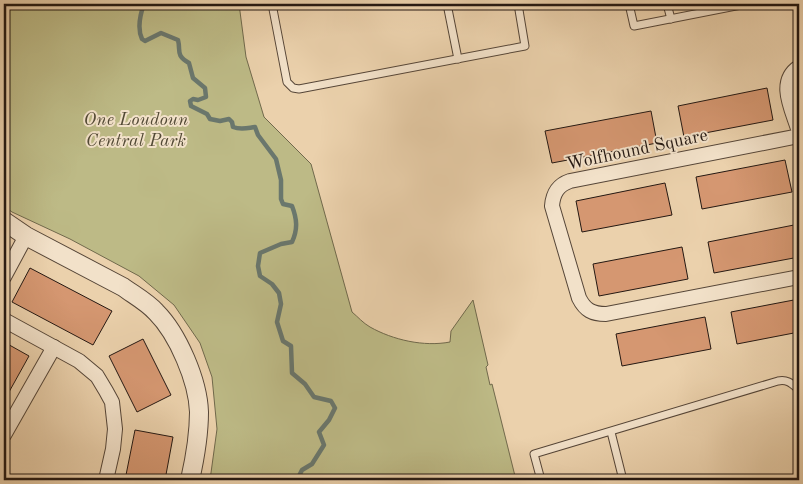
<svg xmlns="http://www.w3.org/2000/svg" width="803" height="484" font-family="'Old Standard TT',serif">
<style>
.green{fill:#bdba86;stroke:#70694c}
.lines{fill:none;stroke-linecap:round;stroke-linejoin:round}
.stream{stroke:#6a776d;stroke-width:4.5}
.building{fill:#d59771;stroke:#241812}
.service-casing{stroke:#564638;stroke-width:9}
.minor-casing{stroke:#564638;stroke-width:16}
.tertiary-casing{stroke:#564638;stroke-width:20}
.service{stroke:#f2e1c9;stroke-width:7}
.minor{stroke:#f2e1c9;stroke-width:14}
.tertiary{stroke:#f2e1c9;stroke-width:18}
.labels{text-anchor:middle;dominant-baseline:central;stroke-width:4;stroke-linejoin:round;paint-order:stroke}
.park-label{font-size:18px;font-style:italic;fill:#524935;stroke:#f2e1c9}
.street-label{font-size:18px;fill:#241812;stroke:#f2e1c9}
</style>
<rect width="100%" height="100%" fill="#ebd1ac"/>
<filter id="stains"><feTurbulence type="fractalNoise" baseFrequency=".004" numOctaves="4"/><feColorMatrix values="0 0 0 0 .2 0 0 0 0 .09 0 0 0 0 .02 0 0 0 .5 -.17"/></filter>
<radialGradient id="worn" r=".72"><stop offset=".6" stop-color="#630" stop-opacity="0"/><stop offset="1" stop-color="#630" stop-opacity=".3"/></radialGradient>
<!-- green -->
<path class="green" d="M4 4H239L246 57 264 117 311 164 352 312C358 317 363 323 370 327 393 340 424 347 450 342L451 331 473 300 488 365 486 367 490 385 492 384 516 480H210L217 429 212 377 200 343 174 305 139 276 70 239 12 212 4 206Z"/>
<g class="lines">
<!-- stream -->
<path class="stream" d="M144 4C140 15 137 28 142 39L145 41 161 33 178 40C181 51 175 55 189 63L193 78 205 88 206 97 198 100 193 99 190 101 191 106 207 114 210 119 220 121 229 119 232 122 233 127C241 130 247 128 255 127L258 135 276 159 281 180V199L283 204 292 206C297 219 298 229 292 242L281 244 260 253 258 266 260 276 272 284 279 293 281 304 277 322 283 341 291 346 292 373 305 384 314 397 331 401 335 408 329 420 319 432 324 445 312 464 302 470 297 480"/>
</g>
<!-- building -->
<g class="building">
<path d="M767 88 773 120 684 137 678 106Z"/>
<path d="M651 111 657 143 552 163 545 131Z"/>
<path d="M785 160 792 192 702 209 696 177Z"/>
<path d="M665 183 672 215 582 232 576 201Z"/>
<path d="M799 224V257L714 273 708 242Z"/>
<path d="M682 247 688 279 599 296 593 264Z"/>
<path d="M30 268 112 311 93 345 12 302Z"/>
<path d="M799 299V332L737 344 731 312Z"/>
<path d="M705 317 711 349 622 366 616 334Z"/>
<path d="M143 339 171 395 137 412 109 356Z"/>
<path d="M4 342 29 356 4 401Z"/>
<path d="M135 430 173 437 165 480H125Z"/>
</g>
<g class="lines">
<!-- service casing -->
<g class="service-casing">
<g id="service">
<path d="M272 4 287 82 293 88 299 89 525 46 518 4"/>
<path d="M447 4 458 59"/>
<path d="M629 4 634 26 746 4"/>
<path d="M667 4 671 19"/>
<path d="M611 432 623 480"/>
<path d="M541 480 534 454 778 381C788 379 792 384 799 390"/>
</g>
</g>
<!-- minor casing -->
<g class="minor-casing">
<g id="minor">
<path d="M799 67C776 82 793 111 799 132"/>
<path d="M799 136 570 181C558 185 553 193 552 206L579 298C585 310 592 314 606 314L799 277"/>
<path d="M4 277 26 236"/>
<path d="M4 320 79 361 97 376 106 391 112 402 115 429 113 449 106 480"/>
<path d="M4 435 54 347"/>
</g>
</g>
<!-- tertiary casing -->
<g class="tertiary-casing">
<path id="tertiary" d="M4 221 26 236 123 287C134 295 147 302 156 312 178 334 198 381 199 412 199 435 195 458 190 480"/>
</g>
<!-- service -->
<use href="#service" class="service"/>
<!-- minor -->
<use href="#minor" class="minor"/>
<!-- tertiary -->
<use href="#tertiary" class="tertiary"/>
</g>
<g class="labels">
<!-- park labels -->
<g class="park-label">
<text x="136" y="120">One Loudoun<tspan x="136" dy="21">Central Park</tspan></text>
</g>
<!-- street labels -->
<g class="street-label">
<text transform="translate(637 150) rotate(-12)">Wolfhound Square</text>
</g>
</g>
<!-- margin -->
<rect width="803" height="484" fill="none" stroke="#ebd1ac" stroke-width="20"/>
<rect x="5" y="5" width="793" height="474" fill="none" stroke="#241812" stroke-width="2.5"/>
<rect x="10" y="10" width="783" height="464" fill="none" stroke="#241812"/>
<rect width="100%" height="100%" filter="url(#stains)"/>
<rect width="100%" height="100%" fill="url(#worn)"/>
</svg>
